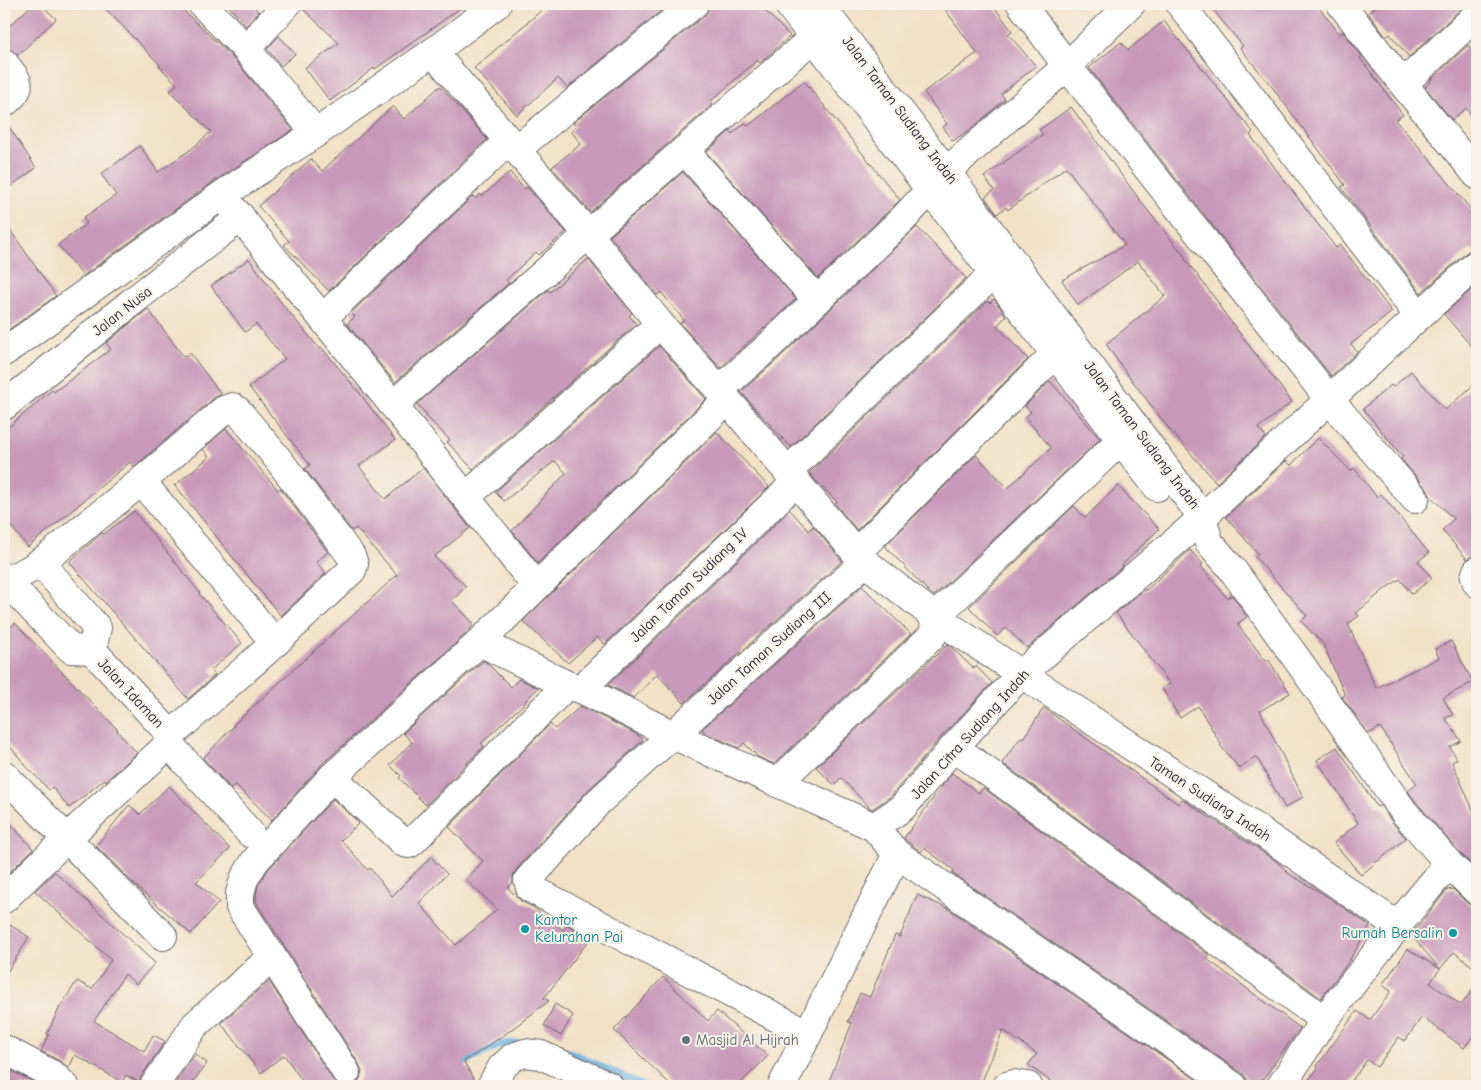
<svg xmlns="http://www.w3.org/2000/svg" width="1481" height="1090" font-family="'Comic Neue',sans-serif">
<style>
.lines{fill:none;stroke-linecap:round;stroke-linejoin:round}
.stream{stroke:#6aafe0;stroke-width:7}
.building{fill:#c999ba}
.minor-casing{stroke:#6a656b;stroke-width:30}
.minor{stroke:#fff;stroke-width:28}
.culture-dot{fill:#0f9aa8;stroke:#f7f3e8;stroke-width:2}
.worship-dot{fill:#6b7280;stroke:#f7f3e8;stroke-width:2}
.labels{text-anchor:middle;dominant-baseline:central;stroke-width:4;stroke-linejoin:round;paint-order:stroke}
.street-label{font-size:15px;fill:#22223b;stroke:#f7f3e8}
.culture-label{font-size:15px;fill:#0d838f;stroke:#f7f3e8;text-anchor:start}
.worship-label{font-size:15px;fill:#5b616d;stroke:#f7f3e8;text-anchor:start}
</style>
<rect width="100%" height="100%" fill="#f7f3e8"/>
<filter id="ink" filterUnits="userSpaceOnUse"><feTurbulence type="fractalNoise" baseFrequency=".02" numOctaves="2"/><feDisplacementMap in="SourceGraphic" scale="10" xChannelSelector="R" yChannelSelector="G"/><feConvolveMatrix kernelMatrix="1 2 1 2 8 2 1 2 1" color-interpolation-filters="sRGB"/></filter>
<filter id="wash" filterUnits="userSpaceOnUse"><feTurbulence type="fractalNoise" baseFrequency=".0096" numOctaves="4" result="noise"/><feDisplacementMap in="SourceGraphic" scale="20" xChannelSelector="R" yChannelSelector="G"/><feGaussianBlur stdDeviation="1.12" result="paint"/><feColorMatrix in="noise" values="0 0 0 0 0 0 0 0 0 0 0 0 0 0 0 0 0 1.4 0 .05"/><feComposite in="paint" operator="in"/></filter>
<g filter="url(#wash)">
<rect width="100%" height="100%" fill="#f1e1c5"/>
<g class="lines">
<!-- stream -->
<g class="stream">
<path d="M561 1050 572 1053 643 1086"/>
<path d="M457 1066 502 1044 518 1043"/>
</g>
</g>
<g id="blocks">
<!-- building -->
<g class="building">
<path d="M33 4H41L56 19 18 55 4 46V31Z"/>
<path d="M101 4H177L234 59 293 130 213 182 83 276 58 245 87 223 83 218 116 195 101 174 140 146 158 172 190 150 211 132 170 91 177 84 159 66 160 65Z"/>
<path d="M227 4H251L259 12 246 26Z"/>
<path d="M302 4H466L375 69 374 68 330 101 305 68 339 43 302 8Z"/>
<path d="M549 4H669L567 88 558 78 517 115 474 68Z"/>
<path d="M709 4H759L790 36 760 63 757 60 711 101 713 104 590 212 552 167 581 144 571 131 576 126 573 123 704 16 708 10Z"/>
<path d="M941 4H992L1012 31 1008 34 1036 66 1001 94 1005 99 976 125 953 141 943 127 947 124 924 92 977 53Z"/>
<path d="M1208 4H1316L1340 34 1343 32 1362 56 1360 58 1403 115 1395 120 1427 156 1477 217V249H1473L1467 252 1421 293 1341 187 1345 185 1272 87 1240 48 1243 46Z"/>
<path d="M1379 4H1466L1409 57 1390 34 1386 37 1368 13Z"/>
<path d="M1164 21 1253 132 1250 135 1336 248 1340 245 1392 312 1351 344 1357 352 1331 376 1089 68 1121 42 1128 50Z"/>
<path d="M279 36 295 54 281 66 267 49Z"/>
<path d="M1468 45 1477 58V124L1466 108 1452 120 1425 87 1431 82 1430 81Z"/>
<path d="M804 81 900 200 818 278 706 152 730 131 732 134 745 123 748 126Z"/>
<path d="M440 86 487 139 329 291 284 245 289 241 258 206 311 159 322 171 393 106 404 119Z"/>
<path d="M1071 107 1145 207 1186 258 1185 259 1220 305 1219 306 1292 402 1258 428 1266 437 1217 483 1170 430 1124 370 1106 344 1165 296 1138 261 1078 305 1062 280 1125 245 1066 167 1008 210 1006 207 997 214 985 197 994 190 984 177 1043 134 1039 130Z"/>
<path d="M4 119 36 168 4 191Z"/>
<path d="M510 172 524 189 527 187 566 232 539 255 536 252 506 280 509 283 395 382 347 324 355 317 351 313 473 196 476 199 480 194 482 196Z"/>
<path d="M683 172 796 299 720 368 680 323 684 320 661 292 657 295 610 236Z"/>
<path d="M4 221 56 296 4 333Z"/>
<path d="M917 227 966 278 791 447 778 434 741 392 779 358Z"/>
<path d="M249 259 283 305 320 349 322 348 358 391 395 440 359 466 385 499 423 468 470 528 434 557 466 586 452 601 474 624 468 632 321 765 272 820 235 784 231 789 203 758 234 726 233 725 397 575 356 528 352 531 305 469 310 465 249 387 285 359 256 324 245 332 211 286Z"/>
<path d="M588 259 632 313 629 315 636 324 473 469 447 442 450 440 426 416 427 415 417 404 548 290 550 292Z"/>
<path d="M1471 290 1477 297V353L1444 314Z"/>
<path d="M994 299 1006 316 997 326 1028 359 857 530 835 504 837 502 820 485 809 473 988 301 990 303Z"/>
<path d="M148 309 184 357 190 353 221 394 214 398 134 467 130 462 28 547 4 518V431L52 390 54 392 111 349 106 343Z"/>
<path d="M659 346 706 399 538 563 512 531 566 473 555 461 504 501 495 492Z"/>
<path d="M1411 371 1445 410 1477 382V556H1473L1467 559 1442 530 1454 519 1430 496 1427 489 1401 459 1403 457 1363 409 1391 385 1393 387Z"/>
<path d="M1050 381 1100 439 934 596 927 590 885 546 976 455 1008 488 1051 448 1025 417 1031 412 1025 406Z"/>
<path d="M226 429 278 490 280 488 328 552 316 562 326 573 281 616 239 565 175 485 209 457 203 449Z"/>
<path d="M717 432 769 487 605 644 597 637 568 663 523 621Z"/>
<path d="M1318 438 1351 471 1354 468 1377 497 1381 494 1429 553 1418 561 1432 578 1412 594 1400 579 1385 589 1356 613 1359 616 1348 624 1376 688 1439 658 1435 649 1451 641 1473 682 1443 698 1453 715 1445 718 1461 741 1450 747 1457 759 1452 762 1477 819V870L1461 854 1416 802 1408 791 1417 784 1380 727 1369 734 1342 697 1345 695 1323 644 1301 621 1307 616 1255 557 1258 554 1226 517 1286 461 1291 465Z"/>
<path d="M1118 486 1159 529 1122 565 1123 566 1027 648 1006 628 997 636 969 607 1074 506 1085 518Z"/>
<path d="M790 510 809 531 813 526 842 561 684 703 657 674 634 698 608 685Z"/>
<path d="M134 511 200 593 199 594 242 643 211 670 215 675 188 699 69 562 102 533 104 534Z"/>
<path d="M1190 550 1203 564 1201 566 1227 598 1232 595 1247 617 1237 624 1266 661 1268 659 1290 693 1260 711 1303 797 1285 808 1256 756 1240 769 1220 745 1221 744 1198 706 1180 718 1162 688 1170 684 1116 613 1145 589 1146 590Z"/>
<path d="M862 586 911 634 774 764 758 757 744 743 739 748 705 733 702 729Z"/>
<path d="M15 623 118 730 117 731 137 753 106 781 105 779 69 808 52 787 49 790 27 767 4 739V634Z"/>
<path d="M948 644 973 668 976 666 992 683 942 736 891 796 872 809 870 808 841 778 834 785 816 767Z"/>
<path d="M483 661 486 662 511 687 519 679 538 688 525 701 526 702 481 743 484 746 426 805 399 778 401 776 390 765 412 742 403 733Z"/>
<path d="M581 706 638 735 643 740 587 791 516 870 513 876V882L508 888 522 902 533 907 563 930 567 925 591 938 544 998 549 1001 504 1035 464 1062 476 1083 475 1086H351L355 1085 360 1079 362 1071 359 1064 256 902V895L258 885 268 870 333 799 359 823 341 840 368 870 370 868 392 896 431 857 447 874 419 903 456 945 497 909 466 880 483 861 449 827 550 724 555 729Z"/>
<path d="M1044 708 1178 804 1182 799 1276 861 1289 874 1325 895 1370 926 1347 964 1321 998 1002 763 1021 737 1023 738Z"/>
<path d="M1337 747 1377 807 1380 805 1392 822 1406 838 1361 875 1334 843 1358 823 1317 760Z"/>
<path d="M952 773 979 793 983 788 1209 955 1207 959 1300 1028 1258 1086H1248L1247 1079 1242 1073 952 873 954 870 924 848 921 852 908 842 904 838Z"/>
<path d="M169 786 230 849 196 882 219 902 191 934 138 888 96 846 129 805 140 814Z"/>
<path d="M4 816 33 849 4 878Z"/>
<path d="M55 872 155 963 136 984 125 974 94 1021 144 1051 153 1035 165 1041 141 1077 139 1082 126 1075 122 1082 75 1055 69 1068 60 1061 41 1051 49 1035 47 1034 60 1007 77 981 92 989 111 960 35 891Z"/>
<path d="M1453 889 1467 903 1473 906H1477V970L1454 952 1440 969 1411 935 1447 890Z"/>
<path d="M917 895 947 908 1206 1086H1057L1028 1065 1037 1054 1003 1030 980 1086H827L852 1023 848 1022 860 993 870 997 895 935 900 937Z"/>
<path d="M4 921 29 937 4 977Z"/>
<path d="M1408 949 1440 969 1430 983 1461 1005 1477 985V1031L1464 1048 1422 1017 1405 1041 1399 1037 1377 1067 1367 1060 1348 1086H1304L1318 1068 1317 1066 1357 1011 1370 1020 1391 991 1382 985Z"/>
<path d="M663 977 708 1021 717 1011 768 1056 738 1086H672L614 1030Z"/>
<path d="M269 981 333 1080 340 1086H306L284 1055 261 1073 221 1023Z"/>
<path d="M555 1004 573 1015 561 1036 544 1026Z"/>
<path d="M195 1054 207 1063 190 1086H173Z"/>
<path d="M4 1067 41 1086H4Z"/>
</g>
</g>
</g>
<g filter="url(#ink)">
<use href="#blocks" fill-opacity="0" stroke="#6a656b" stroke-width="1"/>
<g class="lines">
<!-- minor casing -->
<g class="minor-casing">
<g id="minor">
<path d="M202 4 246 49"/>
<path d="M287 4 246 49 316 133"/>
<path d="M497 4 433 52 588 234 660 324 719 390 856 553 865 562 935 617 1254 827 1398 926"/>
<path d="M788 4 1157 487"/>
<path d="M819 4 957 186 1202 517 1209 542 1232 569 1299 662 1404 812 1450 865 1477 891"/>
<path d="M1021 4 1067 66 1329 399 1415 499"/>
<path d="M1180 4 1419 316"/>
<path d="M1341 4 1403 84 1477 175"/>
<path d="M4 63C18 81 26 87 4 103"/>
<path d="M1403 84 1477 15"/>
<path d="M517 149 694 4"/>
<path d="M684 150 817 300"/>
<path d="M222 195 393 405 536 586"/>
<path d="M323 318 508 141"/>
<path d="M4 352 222 195 316 133 433 52"/>
<path d="M719 390 768 347 903 219 946 172 1067 66 1131 4"/>
<path d="M393 405 814 37"/>
<path d="M4 406 133 301 241 217"/>
<path d="M788 471 994 273"/>
<path d="M142 482 275 643"/>
<path d="M466 497 660 324"/>
<path d="M856 553 1055 354"/>
<path d="M40 562 97 628 92 650 171 735"/>
<path d="M1477 571 1475 577 1477 583"/>
<path d="M4 579C32 575 62 545 83 528 132 490 178 451 224 410L232 407 238 411 278 459 351 556 354 564 352 570 275 643 171 735 169 744 66 839 4 899"/>
<path d="M4 579 71 649 92 650"/>
<path d="M480 642 567 685 581 689 673 735 874 827 897 854 1233 1086"/>
<path d="M581 689 796 482"/>
<path d="M169 744 250 833"/>
<path d="M954 747 1324 1020"/>
<path d="M4 775 163 936"/>
<path d="M332 777 404 843 409 844 413 841 567 685"/>
<path d="M777 783 932 636 934 632 935 617 1121 440"/>
<path d="M874 827 902 808 954 747 1021 674 1190 529 1419 316 1477 264"/>
<path d="M808 1034 530 888 528 880 599 801 865 562"/>
<path d="M4 1049 53 1075 65 1086"/>
<path d="M346 1072 240 907V893L244 879 255 861 332 777 480 642 727 400"/>
<path d="M154 1086 195 1025 272 957"/>
<path d="M491 1086 502 1067 513 1057 525 1053 541 1055 609 1086"/>
<path d="M782 1086 897 854"/>
<path d="M1007 1086 1014 1084 1028 1086"/>
<path d="M1281 1086 1324 1020 1414 905 1440 874 1450 865"/>
</g>
</g>
<!-- minor -->
<use href="#minor" class="minor"/>
</g>
</g>
<!-- markers -->
<g class="culture-dot">
<circle cx="525" cy="929" r="5"/>
<circle cx="1453" cy="933" r="5"/>
</g>
<circle class="worship-dot" cx="686" cy="1040" r="5"/>
<g class="labels">
<!-- street labels -->
<g class="street-label">
<text transform="translate(900 110) rotate(53)">Jalan Taman Sudiang Indah</text>
<text transform="translate(122 311) rotate(-38)">Jalan Nusa</text>
<text transform="translate(1142 435) rotate(53)">Jalan Taman Sudiang Indah</text>
<text transform="translate(689 585) rotate(-44)">Jalan Taman Sudiang IV</text>
<text transform="translate(769 648) rotate(-42)">Jalan Taman Sudiang III</text>
<text transform="translate(131 693) rotate(47)">Jalan Idaman</text>
<text transform="translate(970 734) rotate(-48)">Jalan Citra Sudiang Indah</text>
<text transform="translate(1210 799) rotate(33)">Taman Sudiang Indah</text>
</g>
<!-- culture labels -->
<g class="culture-label">
<text x="535" y="920">Kantor<tspan x="535" dy="17">Kelurahan Pai</tspan></text>
<text x="1443" y="933" text-anchor="end">Rumah Bersalin</text>
</g>
<!-- worship labels -->
<g class="worship-label">
<text x="696" y="1040">Masjid Al Hijrah</text>
</g>
</g>
<!-- margin -->
<rect width="1481" height="1090" fill="none" stroke="#f7f3e8" stroke-width="20"/>
</svg>
